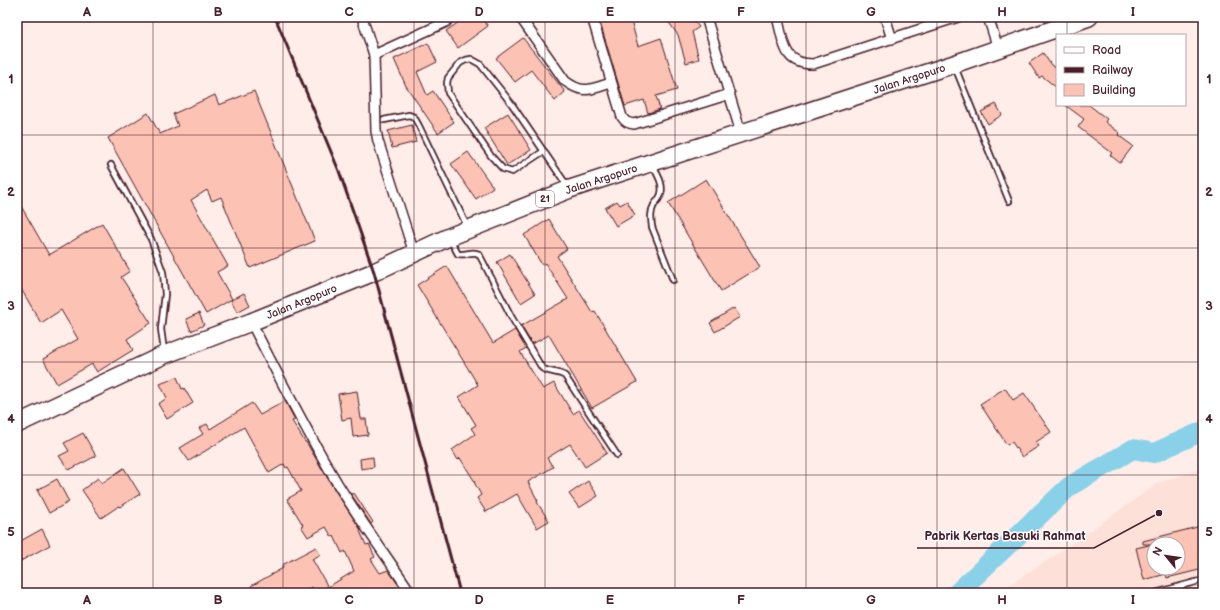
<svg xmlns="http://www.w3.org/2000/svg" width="1220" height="610" font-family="'Balsamiq Sans',sans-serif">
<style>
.built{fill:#fde0d8;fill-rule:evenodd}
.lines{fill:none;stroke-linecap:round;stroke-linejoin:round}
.river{stroke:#88d1e9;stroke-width:20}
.building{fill:#fcc2b3;stroke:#4a1f2b;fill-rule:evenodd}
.lane-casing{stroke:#4a1f2b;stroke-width:8}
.street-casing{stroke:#4a1f2b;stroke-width:12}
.highway-casing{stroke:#4a1f2b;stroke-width:20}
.lane{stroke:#fff;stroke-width:4.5}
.street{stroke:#fff;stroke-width:9}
.highway{stroke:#fff;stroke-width:17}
.rail{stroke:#4a1f2b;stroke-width:3}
.grid{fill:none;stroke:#4a1f2b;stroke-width:1;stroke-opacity:0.55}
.labels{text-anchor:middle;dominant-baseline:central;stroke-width:3;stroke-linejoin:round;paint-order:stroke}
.shield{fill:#fff;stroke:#80626b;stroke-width:1}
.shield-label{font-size:10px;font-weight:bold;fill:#4a1f2b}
.street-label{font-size:11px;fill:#4a1f2b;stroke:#fff}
.leader{fill:none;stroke:#4a1f2b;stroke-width:1.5}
.callout-dot{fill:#4a1f2b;stroke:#fff;stroke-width:1.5}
.callout-label{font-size:12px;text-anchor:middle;font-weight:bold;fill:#4a1f2b;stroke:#fff;stroke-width:3;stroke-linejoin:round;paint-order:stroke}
.neatline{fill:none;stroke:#4a1f2b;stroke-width:1.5}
.grid-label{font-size:13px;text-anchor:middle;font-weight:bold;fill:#4a1f2b}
</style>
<rect width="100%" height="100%" fill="#feede8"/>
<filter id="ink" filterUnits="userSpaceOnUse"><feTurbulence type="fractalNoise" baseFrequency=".025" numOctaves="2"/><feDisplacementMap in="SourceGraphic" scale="8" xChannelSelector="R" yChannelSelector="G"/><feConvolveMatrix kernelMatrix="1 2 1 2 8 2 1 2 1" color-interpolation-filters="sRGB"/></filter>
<g filter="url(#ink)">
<!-- built -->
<path class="built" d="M1203 468V593H996L1053 557 1158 483ZM1154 544H1178V568H1154Z"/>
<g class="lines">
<!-- river -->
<path class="river" d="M957 593 1070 486 1133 449 1154 453 1203 431"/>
</g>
<!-- building -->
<g class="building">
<path d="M466 17H481L488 26 458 48 446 31Z"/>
<path d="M604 17H630L638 46 661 38 677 90 656 96 660 109 648 113 644 100 625 106 599 19Z"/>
<path d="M665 17H691L699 27 692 32 699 59 686 63 678 35Z"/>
<path d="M523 38 565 92 555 101 531 70 515 82 496 58Z"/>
<path d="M428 43 437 62 417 72 427 95 433 91 454 122 438 133 406 86 394 59Z"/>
<path d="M1043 53 1051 65 1057 69V88L1042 76 1039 78 1029 63Z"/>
<path d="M254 91 315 241 250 268 221 197 212 201 207 190 191 200 228 266 217 272 232 299 206 314 108 138 148 113 160 134 178 126 173 114 215 95 219 105Z"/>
<path d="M996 104 1002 115 988 124 981 112Z"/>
<path d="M1065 105H1089L1107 119 1105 122 1120 133 1118 135 1133 146 1120 163 1110 155 1112 153 1078 127 1084 119Z"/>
<path d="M508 113 531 150 507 165 484 128Z"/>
<path d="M412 125 416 142 392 148 388 131Z"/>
<path d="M468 152 493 187 476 199 451 164Z"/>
<path d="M706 179 760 267 721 291 668 203Z"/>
<path d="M17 199 49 255 102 223 130 271 121 277 151 323 127 339 133 350 97 372 92 364 57 384 43 359 78 339 61 310 41 323 17 282Z"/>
<path d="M617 201 620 205 627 201 635 215 616 226 605 208Z"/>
<path d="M549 219 567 249 557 256 592 312 595 311 637 382 592 408 549 335 532 344 521 326 568 299 545 263 542 265 524 235Z"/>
<path d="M510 254 535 294 521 303 497 262Z"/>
<path d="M447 266 493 343 515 330 526 348 520 352 543 389 554 383 573 414 579 410 607 453 585 467 570 444 547 458 553 467 528 482 538 501 537 502 549 521 537 528 517 494 486 512 477 498 481 495 474 482H475L460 458 458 460 452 450 475 434 471 428 476 425 459 397 478 385 417 285Z"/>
<path d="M244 293 250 305 237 312 231 300Z"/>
<path d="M734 308 740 317 715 332 710 323Z"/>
<path d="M199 313 204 325 191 331 186 319Z"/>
<path d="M177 377 182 389 184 388 193 403 167 419 158 404 167 398 160 384Z"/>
<path d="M1005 388 1013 400 1024 393 1051 432 1036 442 1039 446 1022 457 1012 442 1007 445 980 404Z"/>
<path d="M357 391 361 419H366L368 435 353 437 351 418 342 420 338 394Z"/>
<path d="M285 401 295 420 292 421 305 442H306L334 489 361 530 360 531 366 545 369 544 375 557 371 559 380 573 388 570 404 593H315L312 587 302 593H255L251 586 283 568 282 565 316 547 320 555 312 559 328 587 354 571 345 551 342 553 334 536 332 537 326 527 308 537 301 526 303 525 287 499 301 491 288 467 286 468 284 464 269 473 244 427 189 461 180 448 203 434 199 428 207 424 210 429 252 403 260 415Z"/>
<path d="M83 433 96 456 69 470 59 456 69 451 64 443Z"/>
<path d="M373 457 374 467 361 469 360 459Z"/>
<path d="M124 468 140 494 120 507 119 506 101 518 82 490 98 478 102 483Z"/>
<path d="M57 479 69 502 49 513 37 490Z"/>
<path d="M588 481 598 496 579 508 569 494Z"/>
<path d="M354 493 373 522 371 524 351 494Z"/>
<path d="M1201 526 1203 533V569L1167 578 1166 574 1144 580 1136 548 1153 544H1143V541ZM1154 544H1178V568H1154Z"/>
<path d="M42 529 50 545 17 563V543Z"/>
</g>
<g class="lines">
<!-- lane casing -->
<g class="lane-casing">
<g id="lane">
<path d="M955 67 1009 201"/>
<path d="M384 120 409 115 414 117 419 126 467 226"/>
<path d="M544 151 512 172 503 169 491 156 448 93 447 83 448 78 460 63 466 60 471 59 480 64 511 103 568 187"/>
<path d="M111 165 151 239 163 272 165 294 161 329 164 351"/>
<path d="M653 166C657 174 664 184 661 194 660 198 657 201 654 205 650 212 651 219 652 227L673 280"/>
<path d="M451 241 458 254C465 256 472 250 479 254L512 318 542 368C549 373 558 371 565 376L617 455"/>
<path d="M1155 593 1203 580"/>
</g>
</g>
<!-- street casing -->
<g class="street-casing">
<g id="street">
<path d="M362 17 374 55 376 131 378 141 414 253"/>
<path d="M520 17 565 81C584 95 590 89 611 83"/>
<path d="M592 17 622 117C625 122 628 123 634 124L730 94"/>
<path d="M706 17 741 133"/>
<path d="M777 17C784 41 782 64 813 64L958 17"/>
<path d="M885 17 892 39"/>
<path d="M988 17 998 48"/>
<path d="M374 55 446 22 450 17"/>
<path d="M251 322C279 377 307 433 339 486 362 523 387 557 411 593"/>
</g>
</g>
<!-- highway casing -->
<g class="highway-casing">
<g id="highway">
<path id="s1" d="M17 424 164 355 251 322 374 272 449 237 570 189 954 64 1089 17"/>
</g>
</g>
<!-- lane -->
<use href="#lane" class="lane"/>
<!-- street -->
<use href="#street" class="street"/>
<!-- highway -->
<use href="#highway" class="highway"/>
<!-- rail -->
<path class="rail" d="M275 17 339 171 374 272 460 593"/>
</g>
</g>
<!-- grid -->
<path class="grid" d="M153 17V593M283 17V593M414 17V593M545 17V593M675 17V593M806 17V593M937 17V593M1067 17V35M1067 105V593M17 135H1203M17 248H1203M17 362H1203M17 475H1203"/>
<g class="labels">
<!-- shield labels -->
<rect class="shield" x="536" y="191" width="18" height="16" rx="3"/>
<g class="shield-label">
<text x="545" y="199">21</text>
</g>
<!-- street labels -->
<g class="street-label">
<text stroke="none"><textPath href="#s1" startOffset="958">Jalan Argopuro</textPath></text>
<text stroke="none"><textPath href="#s1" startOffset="634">Jalan Argopuro</textPath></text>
<text stroke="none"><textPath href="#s1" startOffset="310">Jalan Argopuro</textPath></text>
</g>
</g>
<!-- callouts -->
<path class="leader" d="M1159 513L1094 548H917"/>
<circle class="callout-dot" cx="1159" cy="513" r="4"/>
<g class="callout-label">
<text x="1005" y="540">Pabrik Kertas Basuki Rahmat</text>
</g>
<!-- margin -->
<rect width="1220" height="610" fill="none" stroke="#fff" stroke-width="44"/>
<!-- legend -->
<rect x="1056" y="34" width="130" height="72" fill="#ffffff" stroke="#b7a5aa"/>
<rect x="1064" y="47" width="20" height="6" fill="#ffffff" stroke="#b7a5aa"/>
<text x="1092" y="54" font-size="12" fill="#4a1f2b">Road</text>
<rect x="1064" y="67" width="20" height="6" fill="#4a1f2b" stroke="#b7a5aa"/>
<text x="1092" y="74" font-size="12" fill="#4a1f2b">Railway</text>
<rect x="1064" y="84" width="20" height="12" fill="#fcc2b3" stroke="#b7a5aa"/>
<text x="1092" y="94" font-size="12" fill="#4a1f2b">Building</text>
<!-- north arrow -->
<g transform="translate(1166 556) rotate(299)"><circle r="19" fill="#ffffff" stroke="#b7a5aa"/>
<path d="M0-3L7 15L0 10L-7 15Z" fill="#4a1f2b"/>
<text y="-6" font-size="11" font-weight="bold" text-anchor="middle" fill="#4a1f2b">N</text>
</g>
<rect x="22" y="22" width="1176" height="566" class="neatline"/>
<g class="grid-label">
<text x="87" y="16">A</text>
<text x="218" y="16">B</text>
<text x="349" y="16">C</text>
<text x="479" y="16">D</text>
<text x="610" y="16">E</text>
<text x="741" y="16">F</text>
<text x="871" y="16">G</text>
<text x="1002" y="16">H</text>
<text x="1133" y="16">I</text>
<text x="11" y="83">1</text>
<text x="1209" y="83">1</text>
<text x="11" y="196">2</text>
<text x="1209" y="196">2</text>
<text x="11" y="310">3</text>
<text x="1209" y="310">3</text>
<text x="11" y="423">4</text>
<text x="1209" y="423">4</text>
<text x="11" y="536">5</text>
<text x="1209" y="536">5</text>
<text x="87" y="604">A</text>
<text x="218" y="604">B</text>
<text x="349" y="604">C</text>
<text x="479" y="604">D</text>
<text x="610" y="604">E</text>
<text x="741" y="604">F</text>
<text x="871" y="604">G</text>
<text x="1002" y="604">H</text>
<text x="1133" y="604">I</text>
</g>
</svg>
